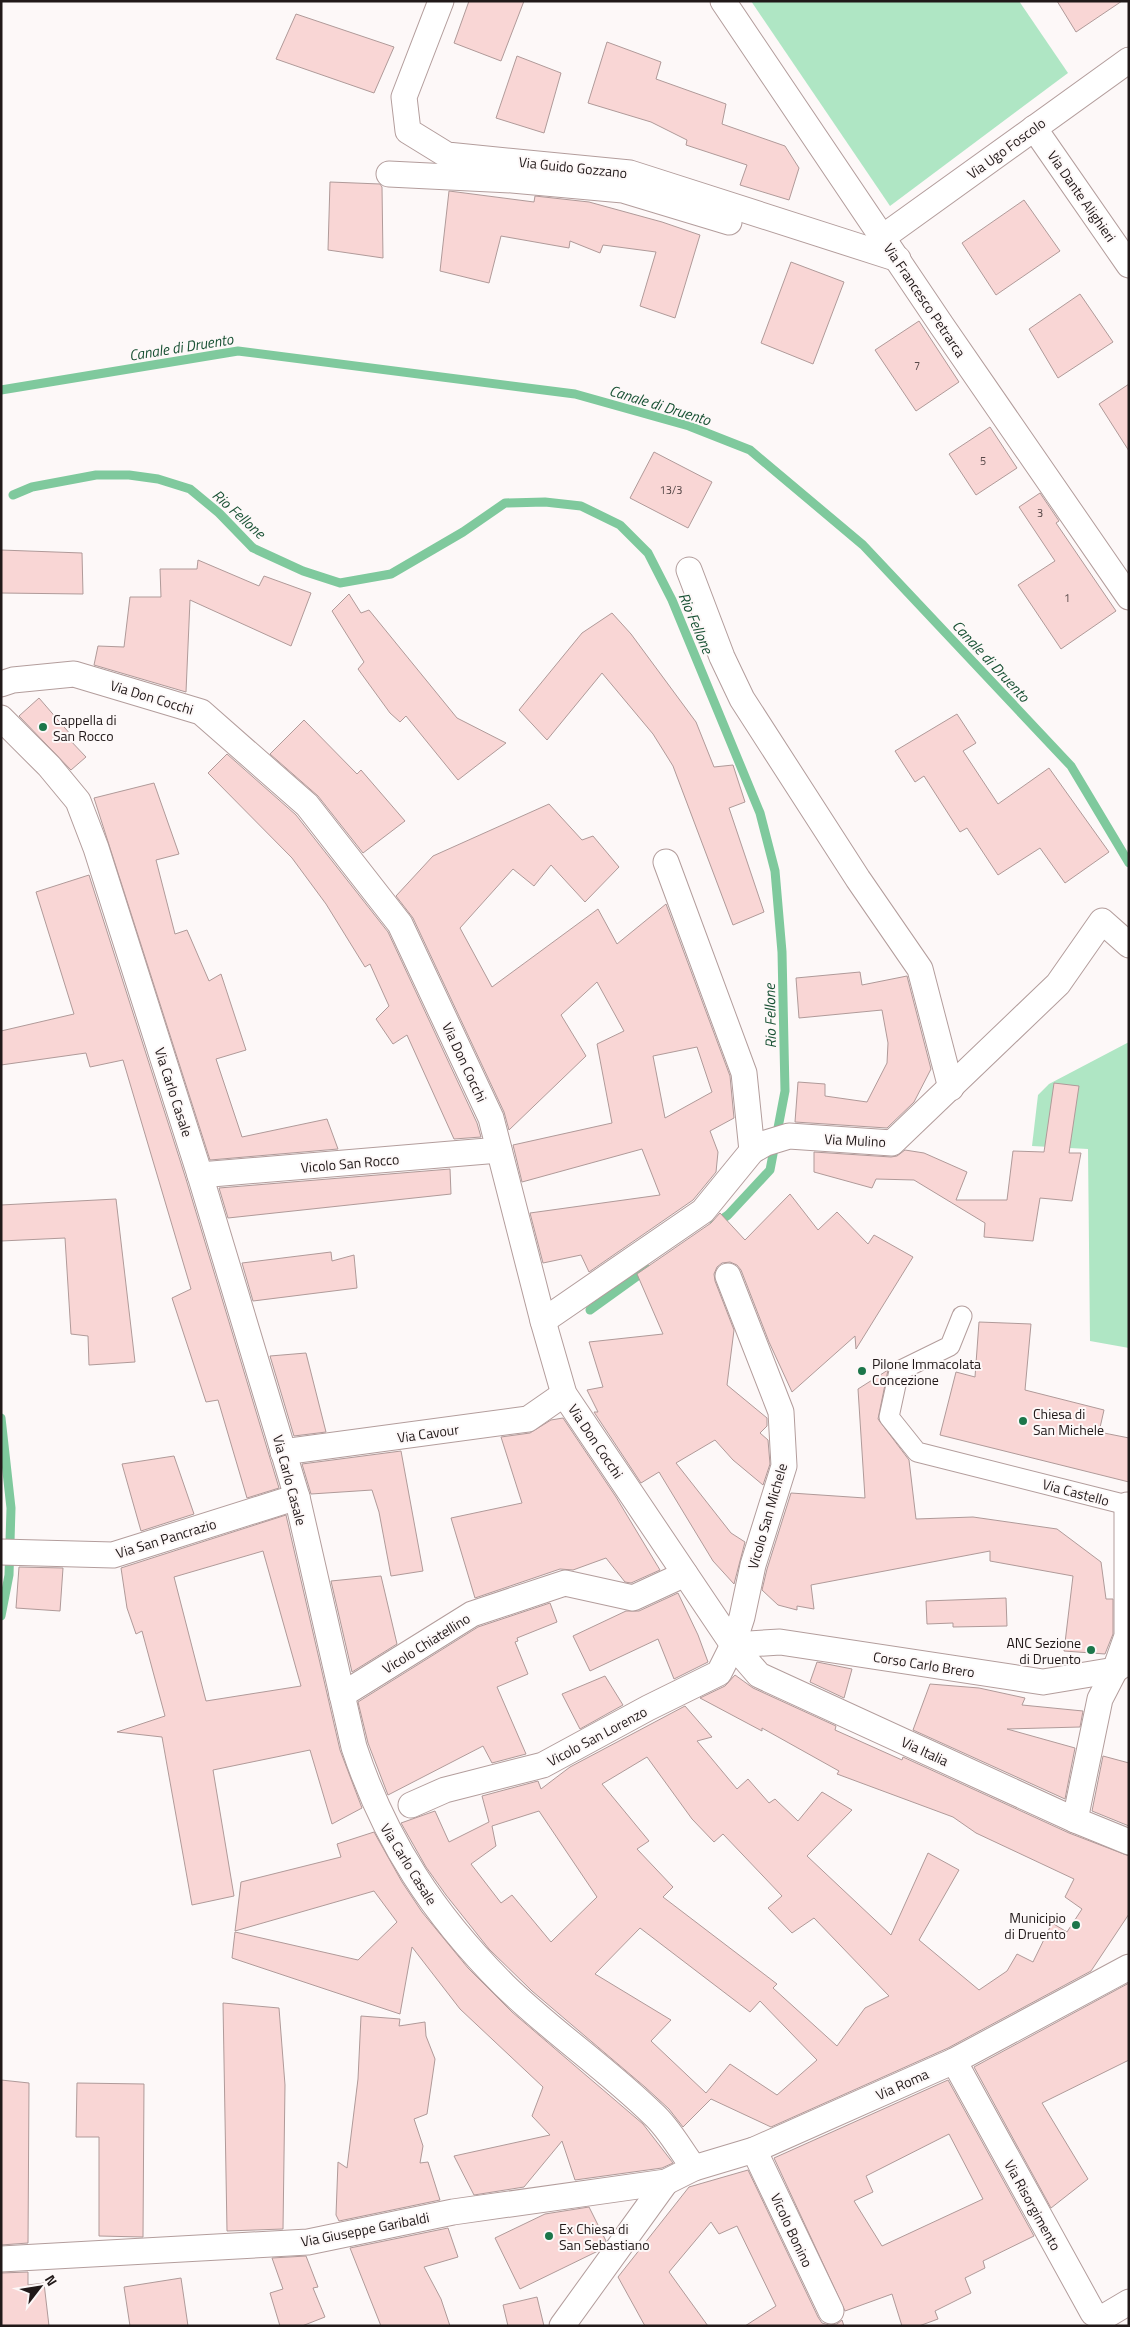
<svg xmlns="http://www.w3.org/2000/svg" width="1130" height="2327" font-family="'Titillium Web',sans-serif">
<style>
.green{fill:#afe6c4}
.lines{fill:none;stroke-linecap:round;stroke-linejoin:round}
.stream{stroke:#7fc99d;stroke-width:9}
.building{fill:#f9d6d5;stroke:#b09a99;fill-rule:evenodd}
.pedestrian-casing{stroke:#b39d9c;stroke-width:21}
.minor-casing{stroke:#b39d9c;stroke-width:27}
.pedestrian{stroke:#fff;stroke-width:19}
.minor{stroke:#fff;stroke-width:25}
.poi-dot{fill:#1c764a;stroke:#fdf8f8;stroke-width:2}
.labels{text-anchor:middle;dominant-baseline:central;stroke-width:4;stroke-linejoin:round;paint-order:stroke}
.number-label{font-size:11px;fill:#574848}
.street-label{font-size:14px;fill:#211919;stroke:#fdf8f8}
.poi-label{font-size:14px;fill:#211919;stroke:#fdf8f8;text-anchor:start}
.water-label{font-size:15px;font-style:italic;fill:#1a5235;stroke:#fdf8f8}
</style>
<rect width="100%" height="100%" fill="#fdf8f8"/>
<!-- green -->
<g class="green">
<path d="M751 1H1019L1068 73 890 206Z"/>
<path d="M1129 1042V1348L1090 1341 1088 1149 1032 1146 1038 1095 1049 1084Z"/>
</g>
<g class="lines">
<!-- stream -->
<g class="stream">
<path d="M1 390 238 351 575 394 689 426 750 450 863 545 1071 766 1129 863"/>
<path d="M13 495 32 487 96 475H129L158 479 190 489 219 513 253 548 303 571 340 583 391 574 463 532 505 503 545 502 581 506 620 525 648 553 672 600 760 813 775 871 782 952 785 1091 770 1170 728 1215 714 1225"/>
<path d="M590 1310 647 1269"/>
<path d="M1 1418 11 1508 9 1575 1 1616"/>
</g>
</g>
<!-- building -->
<g class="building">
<path d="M469 1H524L501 61 454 43Z"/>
<path d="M1057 1H1122L1076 32Z"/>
<path d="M296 14 394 47 374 93 276 59Z"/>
<path d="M607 42 661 62 656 79 726 104 722 124 785 146 799 168 789 200 740 185 747 165 686 145 687 140 651 122 588 103Z"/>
<path d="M517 56 561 73 544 133 496 118Z"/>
<path d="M330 182 380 184 382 187 383 258 328 250Z"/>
<path d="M449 191 534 202 535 196 589 202 662 222 700 235 675 318 640 306 656 252 603 245 600 253 570 241 569 248 501 236 489 283 440 271Z"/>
<path d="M1024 200 1060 251 996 295 962 243Z"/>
<path d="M791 262 844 282 813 364 761 343Z"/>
<path d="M1080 294 1113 342 1058 378 1029 329Z"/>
<path d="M919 321 959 382 916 411 875 350Z"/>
<path d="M1129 384V451L1099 404Z"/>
<path d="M990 427 1017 468 976 495 949 454Z"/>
<path d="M654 452 712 482 688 528 630 498Z"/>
<path d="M1040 493 1059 521 1056 523 1116 611 1061 649 1018 585 1055 561 1019 507Z"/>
<path d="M1 550 82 553 83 594 1 593Z"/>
<path d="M198 560 259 586 264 576 311 593 291 646 190 600 186 692 94 665 98 646 124 647 130 597H161L160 569H197Z"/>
<path d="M349 594 361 613 369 610 457 718 506 743 458 780 406 716 400 722 390 713 358 669 364 662 332 611Z"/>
<path d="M612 613 631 634 696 722 714 767 733 765 745 802 729 808 764 912 733 925 673 766 653 734 602 673 547 740 519 710 582 633Z"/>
<path d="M39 698 71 735 68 738 86 757 71 770 19 716Z"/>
<path d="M957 714 976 743 963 751 998 804 1049 768 1109 852 1065 883 1040 848 998 875 967 828 960 832 924 776 915 782 895 751Z"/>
<path d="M304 720 357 774 361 770 405 821 363 853 318 796 270 754Z"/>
<path d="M227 754 296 815 388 932 477 1123 481 1137 454 1139 407 1035 393 1044 376 1019 389 1006 370 964 365 967 326 904 292 858 208 773Z"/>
<path d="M154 783 179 854 156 860 175 934 187 930 209 981 221 974 246 1050 216 1059 242 1137 327 1119 338 1149 210 1160 94 798Z"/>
<path d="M549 804 582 840 593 836 619 867 585 902 551 865 534 886 513 869 460 928 492 987 598 909 617 944 666 904 730 1076 734 1118 710 1131 718 1152 716 1172 693 1200 589 1272 581 1255 543 1263 530 1213 660 1195 642 1149 522 1182 513 1145 612 1123 597 1044 624 1031 597 982 561 1015 586 1056 509 1130 504 1112 413 918 396 896 433 856ZM697 1047 712 1092 665 1118 653 1056Z"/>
<path d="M89 875 186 1179 279 1488 247 1498 218 1400 206 1402 172 1298 191 1289 123 1060 90 1067 86 1053 1 1065V1031L74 1014 36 892Z"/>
<path d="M860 972 862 985 907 976 931 1069 914 1102 887 1128 795 1122 798 1082 825 1084V1096L867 1102 887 1063 888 1043 882 1010 799 1018 796 978Z"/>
<path d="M1054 1083 1079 1086 1069 1153H1081L1072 1201 1040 1198 1033 1241 984 1237 985 1223 914 1180 876 1179 872 1188 814 1172V1152L891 1157 897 1156 905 1150 924 1153 967 1172 956 1200H1007L1013 1151 1044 1152Z"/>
<path d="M450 1169 451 1194 228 1218 219 1188Z"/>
<path d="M790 1194 818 1230 837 1212 868 1244 874 1235 913 1257 856 1349 855 1336 792 1392 769 1342 741 1270 737 1265 730 1262 722 1263 717 1267 714 1274 715 1281 734 1330 727 1385 767 1418V1426L760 1433 768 1440 770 1464 763 1485 733 1460 715 1440 676 1463 731 1533 745 1542 734 1584 713 1561 659 1472 641 1483 594 1412H598L587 1390 603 1387 589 1342 663 1334 637 1274 711 1223 720 1213 745 1240Z"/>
<path d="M116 1199 135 1362 89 1365 88 1336 71 1334 65 1238 1 1241V1205Z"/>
<path d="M331 1252 332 1261 354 1255 357 1288 253 1301 242 1263Z"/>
<path d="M979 1322 1031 1324 1025 1390 1104 1410 1099 1432 1129 1438V1482L940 1435 956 1372 975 1377Z"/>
<path d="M306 1353 326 1432 294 1436 270 1356Z"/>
<path d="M888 1370 878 1419 909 1460 916 1519 973 1517 1057 1529 1101 1562 1106 1599H1113V1634L1105 1654 1064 1651 1073 1576 990 1561V1551L811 1585 814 1609 797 1606V1610L778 1605 762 1590 767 1569 791 1493 865 1498 858 1389Z"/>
<path d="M563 1418 616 1497 660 1570 631 1583 625 1582 606 1558 573 1570 560 1569 475 1598 451 1518 522 1503 501 1437 530 1433 551 1420Z"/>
<path d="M401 1451 423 1571 391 1576 379 1512 372 1490 311 1494 302 1464Z"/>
<path d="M174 1456 194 1514 141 1531 122 1464Z"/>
<path d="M286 1515 340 1750 362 1808 332 1824 310 1750 213 1770 234 1896 192 1905 162 1737 117 1732 165 1716 142 1631 136 1634 127 1608 121 1568ZM263 1551 301 1686 206 1701 174 1577Z"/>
<path d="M19 1567 63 1568 60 1611 16 1608Z"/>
<path d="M381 1576 397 1644 352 1672 331 1581Z"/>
<path d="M678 1593 698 1635 708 1662 674 1679 658 1639 590 1671 573 1636 626 1611H639Z"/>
<path d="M1006 1598 1007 1626 953 1627V1623L927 1624 926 1601Z"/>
<path d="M550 1603 557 1622 517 1638 518 1641 515 1642 528 1674 497 1687 526 1754 492 1763 483 1746 388 1795 368 1743 358 1702 478 1627Z"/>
<path d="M817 1662 852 1669 844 1698 810 1682Z"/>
<path d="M735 1675 753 1688 836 1726 835 1730 902 1760 903 1757 1069 1833 1129 1856V1914L1091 1971 948 2048 771 2127 711 2099 683 2127 669 2109 645 2087 532 1991 489 1949 446 1895 426 1867 401 1823 435 1811 449 1842 489 1822 482 1796 538 1781 541 1789 570 1767 685 1706 712 1737 697 1741 737 1789 748 1779 769 1803 775 1799 798 1821 822 1792 852 1810 807 1856 891 1935 928 1853 959 1870 919 1940 979 1990 1007 1971 1017 1954 1033 1962 1052 1923 1067 1932 1082 1909 1065 1897 1074 1879 976 1833 953 1817 837 1774 839 1771 762 1728V1731L700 1698 725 1686ZM647 1757 692 1819 714 1842 723 1834 782 1896 768 1908 792 1933 814 1918 889 1996 865 2008 837 2046 773 1988 777 1984 663 1897 673 1887 637 1849 649 1841 602 1784ZM539 1811 597 1897 551 1942 512 1895 501 1903 471 1864 496 1846 492 1826ZM640 1928 750 2012 760 2001 817 2060 777 2095 730 2064 706 2093 651 2041 671 2020 595 1974Z"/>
<path d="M605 1676 623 1705 580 1729 562 1694Z"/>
<path d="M930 1684 979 1688 1025 1698 1022 1705 1083 1711 1080 1727 1007 1729 1075 1748 1065 1799 913 1730Z"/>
<path d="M1103 1756 1129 1763V1826L1092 1811Z"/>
<path d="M374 1832 402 1882 422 1912 468 1968 512 2012 643 2124 673 2163 662 2168 575 2180 562 2141 524 2187 474 2195 454 2156 550 2135 532 2116 543 2087 460 2009 412 1947 400 2014 232 1958 235 1932 358 1960 397 1922 374 1891 235 1931 241 1882 341 1857 337 1844Z"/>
<path d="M1129 1983V2060L1042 2103 1088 2179 1051 2208 974 2067Z"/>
<path d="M223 2003 279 2008 285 2085 283 2229 227 2231Z"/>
<path d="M361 2016 400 2019 399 2026 425 2022 426 2036 435 2059 427 2114 414 2119 423 2146 420 2163 428 2162 440 2200 339 2221 336 2215 338 2162 347 2168 358 2079Z"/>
<path d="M1 2080 29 2083 28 2243 1 2245Z"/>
<path d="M948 2080 1034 2236 983 2261 985 2268 965 2278 971 2293 935 2311 938 2319 919 2326H902L892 2294 845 2311 774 2158ZM949 2134 983 2199 882 2246 854 2201 873 2192 866 2176Z"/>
<path d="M77 2083 144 2084 143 2237 99 2236V2137H76Z"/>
<path d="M748 2170 818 2317 822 2323 829 2325 837 2324 842 2320 844 2326H745L776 2306 737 2226 719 2234 711 2222 669 2272 708 2326H645L618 2277 689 2187Z"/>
<path d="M589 2207 606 2241 598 2251 520 2289 495 2238 545 2214Z"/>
<path d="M448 2228 458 2257 424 2267 441 2299 450 2326H381L350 2248Z"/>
<path d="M306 2256 318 2287 313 2288 325 2317 302 2326H280L270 2293 283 2289 272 2258Z"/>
<path d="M28 2272V2285L44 2283 49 2326H1V2273Z"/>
<path d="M181 2278 188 2326H130L124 2287Z"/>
<path d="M537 2297 544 2326H508L503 2305Z"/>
</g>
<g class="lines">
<!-- pedestrian casing -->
<g class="pedestrian-casing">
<path id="pedestrian" d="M962 1316 950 1346 899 1371 889 1417 917 1452 1127 1505"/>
</g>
<!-- minor casing -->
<g class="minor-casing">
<g id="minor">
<path d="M441 1 404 97 408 131 447 155 630 173 898 259"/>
<path d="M723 1 942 326 1129 597"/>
<path d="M1034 128 1129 265"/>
<path d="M389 174 512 180 623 190 729 222"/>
<path d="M883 237 1129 60"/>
<path d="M689 570 722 657 742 699 858 879 920 969 951 1088"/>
<path d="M1 684 13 680 74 674 201 712 307 805 400 924 491 1118 543 1321 564 1394 733 1645 759 1675 1075 1820 1129 1842"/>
<path d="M1 718 49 766 78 801 96 848 200 1175 297 1497 354 1747C385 1841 434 1915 504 1985 551 2031 606 2068 653 2114 669 2128 681 2151 694 2168"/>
<path d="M666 862 744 1073 752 1151"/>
<path d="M200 1175 499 1150"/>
<path d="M543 1321 703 1211 752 1151 766 1143 789 1136 892 1143 1058 984 1102 921 1129 945"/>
<path d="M283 1452 528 1419 564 1394"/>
<path d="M1 1552 113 1555 297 1497"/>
<path d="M733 1645 780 1642 1043 1682 1115 1670 1129 1661"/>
<path d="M342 1695 472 1614 565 1583 633 1598 685 1574"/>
<path d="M411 1805 445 1790 543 1765 648 1708 719 1673 733 1645 742 1617 753 1565 784 1466 781 1412 728 1276"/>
<path d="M1075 1820 1100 1699 1115 1670 1127 1636V1505L1129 1506"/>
<path d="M954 2061 1093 2313 1102 2318 1129 2302"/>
<path d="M754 2150 831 2311"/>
<path d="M1 2259 308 2242 453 2212 666 2182 694 2168 754 2150 954 2061 1129 1967"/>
<path d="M562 2326 666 2182"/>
</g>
</g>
<!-- pedestrian -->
<use href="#pedestrian" class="pedestrian"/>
<!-- minor -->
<use href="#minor" class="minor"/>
</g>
<!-- markers -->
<g class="poi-dot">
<circle cx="43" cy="727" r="5"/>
<circle cx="862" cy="1371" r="5"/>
<circle cx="1023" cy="1421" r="5"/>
<circle cx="1091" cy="1650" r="5"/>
<circle cx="1076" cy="1925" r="5"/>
<circle cx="549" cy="2236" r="5"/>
</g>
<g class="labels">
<!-- number labels -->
<g class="number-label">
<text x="917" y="366">7</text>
<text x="983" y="461">5</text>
<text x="671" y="490">13/3</text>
<text x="1040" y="513">3</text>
<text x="1067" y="598">1</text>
</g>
<!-- street labels -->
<g class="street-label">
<text transform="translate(1006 148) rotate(-36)">Via Ugo Foscolo</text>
<text transform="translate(573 167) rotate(6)">Via Guido Gozzano</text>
<text transform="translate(1082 196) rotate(55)">Via Dante Alighieri</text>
<text transform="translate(925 300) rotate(56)">Via Francesco Petrarca</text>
<text transform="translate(152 697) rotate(17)">Via Don Cocchi</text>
<text transform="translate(465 1062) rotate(65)">Via Don Cocchi</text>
<text transform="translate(174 1092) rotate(72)">Via Carlo Casale</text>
<text transform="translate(855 1140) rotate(3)">Via Mulino</text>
<text transform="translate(350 1163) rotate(-5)">Vicolo San Rocco</text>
<text transform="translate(428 1433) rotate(-8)">Via Cavour</text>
<text transform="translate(596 1441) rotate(56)">Via Don Cocchi</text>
<text transform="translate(290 1480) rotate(75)">Via Carlo Casale</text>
<text transform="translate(1076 1492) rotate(15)">Via Castello</text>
<text transform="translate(767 1516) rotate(-74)">Vicolo San Michele</text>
<text transform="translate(166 1538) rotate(-17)">Via San Pancrazio</text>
<text transform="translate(426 1643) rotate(-32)">Vicolo Chiatellino</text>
<text transform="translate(924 1664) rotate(9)">Corso Carlo Brero</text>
<text transform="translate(597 1736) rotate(-28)">Vicolo San Lorenzo</text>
<text transform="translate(925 1751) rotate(25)">Via Italia</text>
<text transform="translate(409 1864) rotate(58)">Via Carlo Casale</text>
<text transform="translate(902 2084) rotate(-24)">Via Roma</text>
<text transform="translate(1033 2205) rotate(61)">Via Risorgimento</text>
<text transform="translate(365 2229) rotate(-11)">Via Giuseppe Garibaldi</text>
<text transform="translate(792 2230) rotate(65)">Vicolo Bonino</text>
</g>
<!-- poi labels -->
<g class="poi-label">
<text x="53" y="719">Cappella di<tspan x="53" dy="16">San Rocco</tspan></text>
<text x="872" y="1363">Pilone Immacolata<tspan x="872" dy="16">Concezione</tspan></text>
<text x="1033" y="1413">Chiesa di<tspan x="1033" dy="16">San Michele</tspan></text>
<text x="1081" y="1642" text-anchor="end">ANC Sezione<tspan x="1081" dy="16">di Druento</tspan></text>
<text x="1066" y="1917" text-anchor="end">Municipio<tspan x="1066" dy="16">di Druento</tspan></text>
<text x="559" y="2228">Ex Chiesa di<tspan x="559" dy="16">San Sebastiano</tspan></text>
</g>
<!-- water labels -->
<g class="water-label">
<text transform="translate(181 347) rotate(-9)">Canale di Druento</text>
<text transform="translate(660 405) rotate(17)">Canale di Druento</text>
<text transform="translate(239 514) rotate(42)">Rio Fellone</text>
<text transform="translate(696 623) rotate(67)">Rio Fellone</text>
<text transform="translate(991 661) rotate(47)">Canale di Druento</text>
<text transform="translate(770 1016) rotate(-91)">Rio Fellone</text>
</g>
</g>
<!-- border -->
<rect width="1130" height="2327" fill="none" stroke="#211919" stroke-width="5"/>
<!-- north arrow -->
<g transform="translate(40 2287) rotate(59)" stroke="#fdf8f8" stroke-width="4" paint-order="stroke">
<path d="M0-4L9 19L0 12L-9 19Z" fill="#211919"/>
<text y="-8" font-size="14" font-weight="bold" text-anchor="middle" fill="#211919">N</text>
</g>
</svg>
